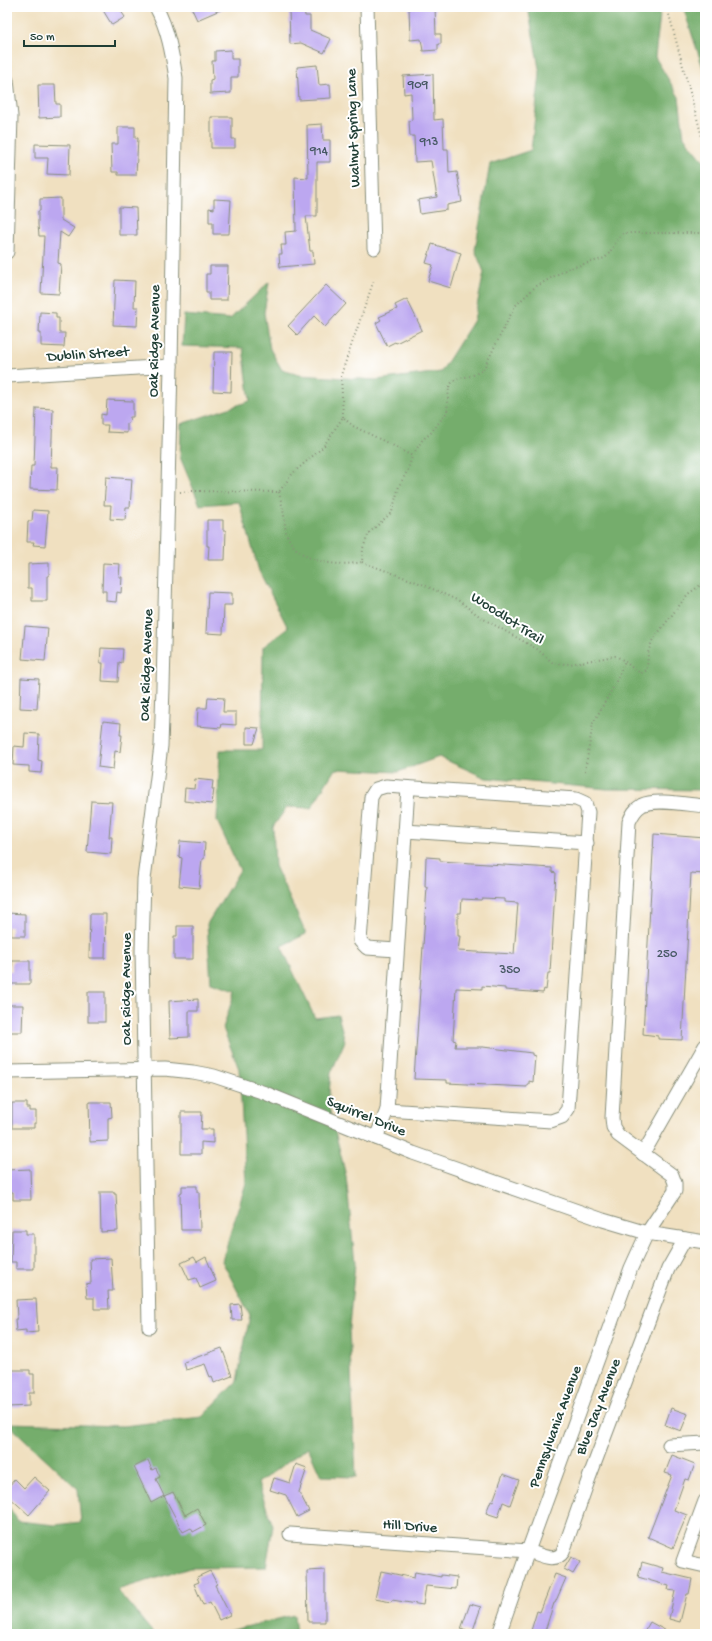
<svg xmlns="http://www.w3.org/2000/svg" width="712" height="1641" font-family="'Gochi Hand',sans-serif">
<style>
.forest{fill:#74ad6c;stroke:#4a7550}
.building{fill:#bca7f0;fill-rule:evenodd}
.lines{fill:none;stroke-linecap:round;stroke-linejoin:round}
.minor-casing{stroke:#888e7a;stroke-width:15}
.path{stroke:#888e7a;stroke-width:2;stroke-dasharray:1 3;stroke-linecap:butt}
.minor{stroke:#fff;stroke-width:13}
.labels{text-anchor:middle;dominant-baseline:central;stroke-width:4;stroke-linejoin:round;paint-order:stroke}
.number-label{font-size:13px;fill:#465863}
.street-label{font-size:15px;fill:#1f3d34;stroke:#fff}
</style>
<rect width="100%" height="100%" fill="#fff"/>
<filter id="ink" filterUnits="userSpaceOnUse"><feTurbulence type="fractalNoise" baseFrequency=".025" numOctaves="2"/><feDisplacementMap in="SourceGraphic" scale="8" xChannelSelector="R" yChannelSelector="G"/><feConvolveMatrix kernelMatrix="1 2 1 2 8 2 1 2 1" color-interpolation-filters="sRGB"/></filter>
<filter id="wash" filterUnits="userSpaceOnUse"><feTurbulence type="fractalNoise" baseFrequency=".012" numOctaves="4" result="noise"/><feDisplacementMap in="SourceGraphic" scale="16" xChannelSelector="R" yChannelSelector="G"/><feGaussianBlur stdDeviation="0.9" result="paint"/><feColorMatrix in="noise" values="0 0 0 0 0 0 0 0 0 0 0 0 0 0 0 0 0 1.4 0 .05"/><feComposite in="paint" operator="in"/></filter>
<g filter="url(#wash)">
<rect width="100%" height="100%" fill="#f0e0c0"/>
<!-- forest -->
<g class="forest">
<path d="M528 7H654L660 15 655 57 679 97 684 137 705 162V790L607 789 486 778 439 757 398 772 335 769 311 808 287 807 273 827 275 866 306 934 281 946 315 1018 338 1015 345 1041 331 1073 328 1103 346 1176 355 1263 349 1328 356 1477 321 1476 308 1447 258 1483 273 1526 266 1567 190 1568 117 1590 154 1634H164H7V1504L18 1521 55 1525 81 1522 78 1489 7 1423 123 1426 202 1417 237 1381 250 1315 222 1261 246 1183 239 1069 223 1028 235 991 211 983 207 924 240 870 217 821 220 750H262L263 647 288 628 259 571 239 502 200 505 180 457 181 424 250 401 243 348 182 346 184 315 230 319 269 282 264 313 270 349 282 370 299 375 376 380 441 372 474 320 484 272 475 250 490 164 531 150 540 74Z"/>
<path d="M683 7H705V74Z"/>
<path d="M294 1615 296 1634H217Z"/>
</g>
<g id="blocks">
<!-- building -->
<g class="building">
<path d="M101 7H118L125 17 112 25Z"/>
<path d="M191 7H227L197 20Z"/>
<path d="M409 7H435L436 34H441V44H438V50L423 51 421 39 410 40Z"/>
<path d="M304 8 305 16H310V30L331 39 324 53 301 43 290 44 289 9Z"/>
<path d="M231 50V59H238V77H231V93L210 94V80L213 79 212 61H215V51Z"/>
<path d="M317 65 319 85 330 84 331 98 299 100 297 67Z"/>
<path d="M433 74 434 120 443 119 444 149H448L449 173 457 172 462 202 447 205V210L420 214 418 200 437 197 431 161 415 162 414 136H410L409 121 412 120 411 93 404 94 403 76Z"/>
<path d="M38 85H55L56 104H60V117L39 118Z"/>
<path d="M211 117H232V139H235V148H211Z"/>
<path d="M322 124 323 140H330V162H317V216H306L310 251H313L314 264 280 267 279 254H282L281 245H286L285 232 296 231 295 177 308 178 307 125Z"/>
<path d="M118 127H135V138H138L136 175H118V172H112L111 144H118Z"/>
<path d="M35 144 70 145 69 175 47 174 48 158H35Z"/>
<path d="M61 198V220L74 228 68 237 60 232 58 263 61 264 59 294 41 293 44 236H39L38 225V211H40V199Z"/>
<path d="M214 199 231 200 229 234H213V222H209V208L214 209Z"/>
<path d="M119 207 136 208 137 235H119Z"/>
<path d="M432 244 461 253 451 288 428 281 433 265 426 263Z"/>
<path d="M210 266H228L227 300H209V292H206V274H210Z"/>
<path d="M115 280 135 281 134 307H138L137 326 113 325Z"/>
<path d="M326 285 346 304 325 327 314 316 297 335 288 326Z"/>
<path d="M407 299 422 330 396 343 395 342 387 346 376 323 381 320 379 317 397 309 395 305Z"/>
<path d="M40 312 56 313V318H59V333H65L64 347 41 346V333H39Z"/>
<path d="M214 352H232L231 392 213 391Z"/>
<path d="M107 400 133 401V417H130L129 423H127V433L107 432 108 425H101V414L106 415Z"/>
<path d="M36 408 53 409 51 467H58L57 490 30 489 31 466H34Z"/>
<path d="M106 477 132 479 130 507H126L125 520 110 519 111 505H104Z"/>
<path d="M33 510 48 511 45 546 33 545 34 542H27L28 521H32Z"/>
<path d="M207 520H223V530H226L225 560H208L209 546H207Z"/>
<path d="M49 563V576H47V601H32V588H28V564Z"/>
<path d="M103 563 120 564 119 577H122L121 593 117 592 116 602 106 601V591H102Z"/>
<path d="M208 592 232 593V605H224L223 634 206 633Z"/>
<path d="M25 626 48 628 45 661 22 659Z"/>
<path d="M101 648 123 649 122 663 119 662 118 682 102 681 103 663H100Z"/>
<path d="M21 678 39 679 37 709 20 708Z"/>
<path d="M208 697 224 698 223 712H236V725L222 724 221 728 197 726 198 708H207Z"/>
<path d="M103 721 121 723 120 735H122L120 752 115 751 113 769 98 767Z"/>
<path d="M246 727 259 728 254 744H246Z"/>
<path d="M25 733 39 734 38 760 42 761 41 773 29 772V766L13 765 14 746 24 747Z"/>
<path d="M195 779 213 781 212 789H214L212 804 184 801 185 788 194 789Z"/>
<path d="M91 801 112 802 109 837H112L111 854 87 852Z"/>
<path d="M654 834 705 838V874L691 873 682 1040 658 1039V1036L643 1034Z"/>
<path d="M180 841 205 843 204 859H202L199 888 179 886 182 858 179 857Z"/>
<path d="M426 857 440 858V861L552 868V872L556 873 550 973H548L546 990 544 989 543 993 505 990V988L482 986V989L456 988 453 1040 456 1041 455 1047H483L532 1053V1055L535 1056 533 1082 529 1081V1084H527V1087L447 1083V1080L414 1079 427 887H425ZM482 898 504 899V902L518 903 514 954 458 951 460 936H458V913H461L462 899 481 900Z"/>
<path d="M7 913 25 914V936H11V927H7Z"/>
<path d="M90 914H106L105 958H89Z"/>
<path d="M177 926H193V959H174V936H177Z"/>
<path d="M12 961H30V984H7V971H12Z"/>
<rect x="88" y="992" width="17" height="30"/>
<path d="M198 999V1011H189V1037L170 1038 169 1001Z"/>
<path d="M7 1005H23L22 1032H7Z"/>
<path d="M89 1102H111L112 1117 108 1118V1141L90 1142Z"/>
<path d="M12 1103H27V1108H30V1111H36V1123H34V1128H12Z"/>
<path d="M181 1112H202L201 1129H213V1143L201 1142V1154H181Z"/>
<path d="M30 1169 31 1200H13V1192H8L7 1170Z"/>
<path d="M182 1186H197V1192H199L200 1230H181L180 1193 182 1192Z"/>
<path d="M100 1192H114V1194H116L118 1231 101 1232Z"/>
<path d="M12 1230H26V1234H34V1269H16V1262H11Z"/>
<path d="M194 1257 197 1262 206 1257 216 1281 200 1288 196 1278 189 1280 181 1263Z"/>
<path d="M111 1258 113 1291H108L109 1309H94V1298H87L86 1284 91 1283 90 1259Z"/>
<path d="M36 1299 38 1332 26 1333V1330L16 1331 15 1319H17L16 1300Z"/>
<path d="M240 1304 242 1320H232L231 1305Z"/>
<path d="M222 1348 232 1376 214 1383 212 1376 210 1377 205 1364 186 1370 184 1362Z"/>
<path d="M11 1370H30V1374H34V1393H29V1406L8 1407 7 1392H11Z"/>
<path d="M671 1408 688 1414 681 1431 665 1425Z"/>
<path d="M672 1455 695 1464 689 1480 685 1479 674 1510 687 1515 673 1548 648 1537 672 1475 665 1473Z"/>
<path d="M148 1460 152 1470 156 1468 160 1477 156 1479 164 1496 151 1503 134 1467Z"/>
<path d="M296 1464 307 1468 299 1492 309 1511 297 1517 286 1495 270 1490 274 1478 290 1483Z"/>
<path d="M503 1474 519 1480 510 1505 503 1502 498 1517 486 1513 491 1500 493 1501Z"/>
<path d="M34 1477 50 1491 29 1515 7 1495V1488L15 1479 24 1488Z"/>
<path d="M173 1492 185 1515 197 1508 206 1525 193 1532 191 1528 183 1532 164 1496Z"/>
<path d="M571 1557 580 1562 573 1574 564 1569Z"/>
<path d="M642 1562 663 1568 662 1572 692 1579 689 1594H687L680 1622 669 1619 675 1591 668 1590 669 1586 638 1577Z"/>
<path d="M325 1570V1622H308L307 1571Z"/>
<path d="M210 1571 217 1584 215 1585 230 1615 219 1620 210 1602 203 1605 194 1584 199 1582 197 1577Z"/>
<path d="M381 1571 414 1578 415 1572 441 1577V1575L457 1577 456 1589 426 1586 423 1605 392 1600 391 1602 375 1599Z"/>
<path d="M555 1574 566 1578 555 1603H554L544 1634H530L537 1611 540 1612Z"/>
<path d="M470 1604 481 1607 472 1633 461 1629Z"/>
<path d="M650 1622 672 1634H643Z"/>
</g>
</g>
</g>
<g filter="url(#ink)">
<use href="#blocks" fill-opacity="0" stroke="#888e7a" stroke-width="1"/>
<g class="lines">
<!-- minor casing -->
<g class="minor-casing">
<g id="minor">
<path d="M367 7 374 248"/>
<path d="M7 80 11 116 7 252"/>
<path d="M7 376 171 366"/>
<path d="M405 831 587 843"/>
<path d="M7 1072 165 1069 193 1072 214 1076 265 1093 413 1153 603 1220 647 1233 705 1242"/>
<path d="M387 1110 551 1121 562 1117 568 1109 588 812 585 803 576 799 386 786 376 789 371 797 360 941 367 948 396 950"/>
<path d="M376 1138 387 1110 408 788"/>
<path d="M643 1154 705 1046"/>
<path d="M149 1327 142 951 144 879 161 746 163 687 171 366 176 78C172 53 168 29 156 7"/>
<path d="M669 1445 705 1443"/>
<path d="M705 1501 683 1561 705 1566"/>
<path d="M290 1534 528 1551C539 1554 555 1564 563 1552L589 1478 668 1269 685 1239"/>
<path d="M499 1634 528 1551 631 1268 647 1233 675 1191V1183L672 1175 618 1135 613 1127 612 1118 629 822C632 815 635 809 642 805 656 798 689 805 705 806"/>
</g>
</g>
<!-- path -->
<g class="path">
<path d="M667 7 705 148"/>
<path d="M343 417 341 375 374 280"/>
<path d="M180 492 192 491 279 492 293 473 323 447 343 417 353 426 394 446 412 456 423 439 430 434 447 412 449 387 453 381 459 378 471 376 483 370 515 306 535 287 567 269 605 258C613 250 615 240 624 233H705"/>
<path d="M279 492C280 498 282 504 283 510 285 518 284 527 287 535 298 563 336 567 362 562L363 548 369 533 392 512 399 486 408 470 412 456"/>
<path d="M362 562 422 584 459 601 482 618 537 649 553 663 570 664 615 656C625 659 631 669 641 673L647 670 648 653 652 641 688 594 705 582"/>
<path d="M585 771 593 723 614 686 625 661"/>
</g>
<!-- minor -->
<use href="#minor" class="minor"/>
</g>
</g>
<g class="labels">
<!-- number labels -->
<g class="number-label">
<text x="418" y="85">909</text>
<text x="429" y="142">913</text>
<text x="319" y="151">914</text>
<text x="667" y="954">250</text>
<text x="510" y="970">350</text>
</g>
<!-- street labels -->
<g class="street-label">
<text transform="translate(354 128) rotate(-92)">Walnut Spring Lane</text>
<text transform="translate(155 341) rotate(-89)">Oak Ridge Avenue</text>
<text transform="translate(88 355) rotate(-4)">Dublin Street</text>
<text transform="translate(507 619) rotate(33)">Woodlot Trail</text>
<text transform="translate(147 665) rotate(-88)">Oak Ridge Avenue</text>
<text transform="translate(127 989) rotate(-90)">Oak Ridge Avenue</text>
<text transform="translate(366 1117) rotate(22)">Squirrel Drive</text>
<text transform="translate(599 1407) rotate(-69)">Blue Jay Avenue</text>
<text transform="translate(556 1427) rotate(-70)">Pennsylvania Avenue</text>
<text transform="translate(410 1527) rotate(4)">Hill Drive</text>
</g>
</g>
<!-- margin -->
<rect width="712" height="1641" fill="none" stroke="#fff" stroke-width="24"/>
<!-- scale -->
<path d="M24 40v6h91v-6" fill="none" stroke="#1f3d34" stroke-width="2"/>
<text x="30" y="40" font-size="12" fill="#1f3d34" stroke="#ffffff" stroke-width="3" paint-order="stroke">50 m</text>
</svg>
